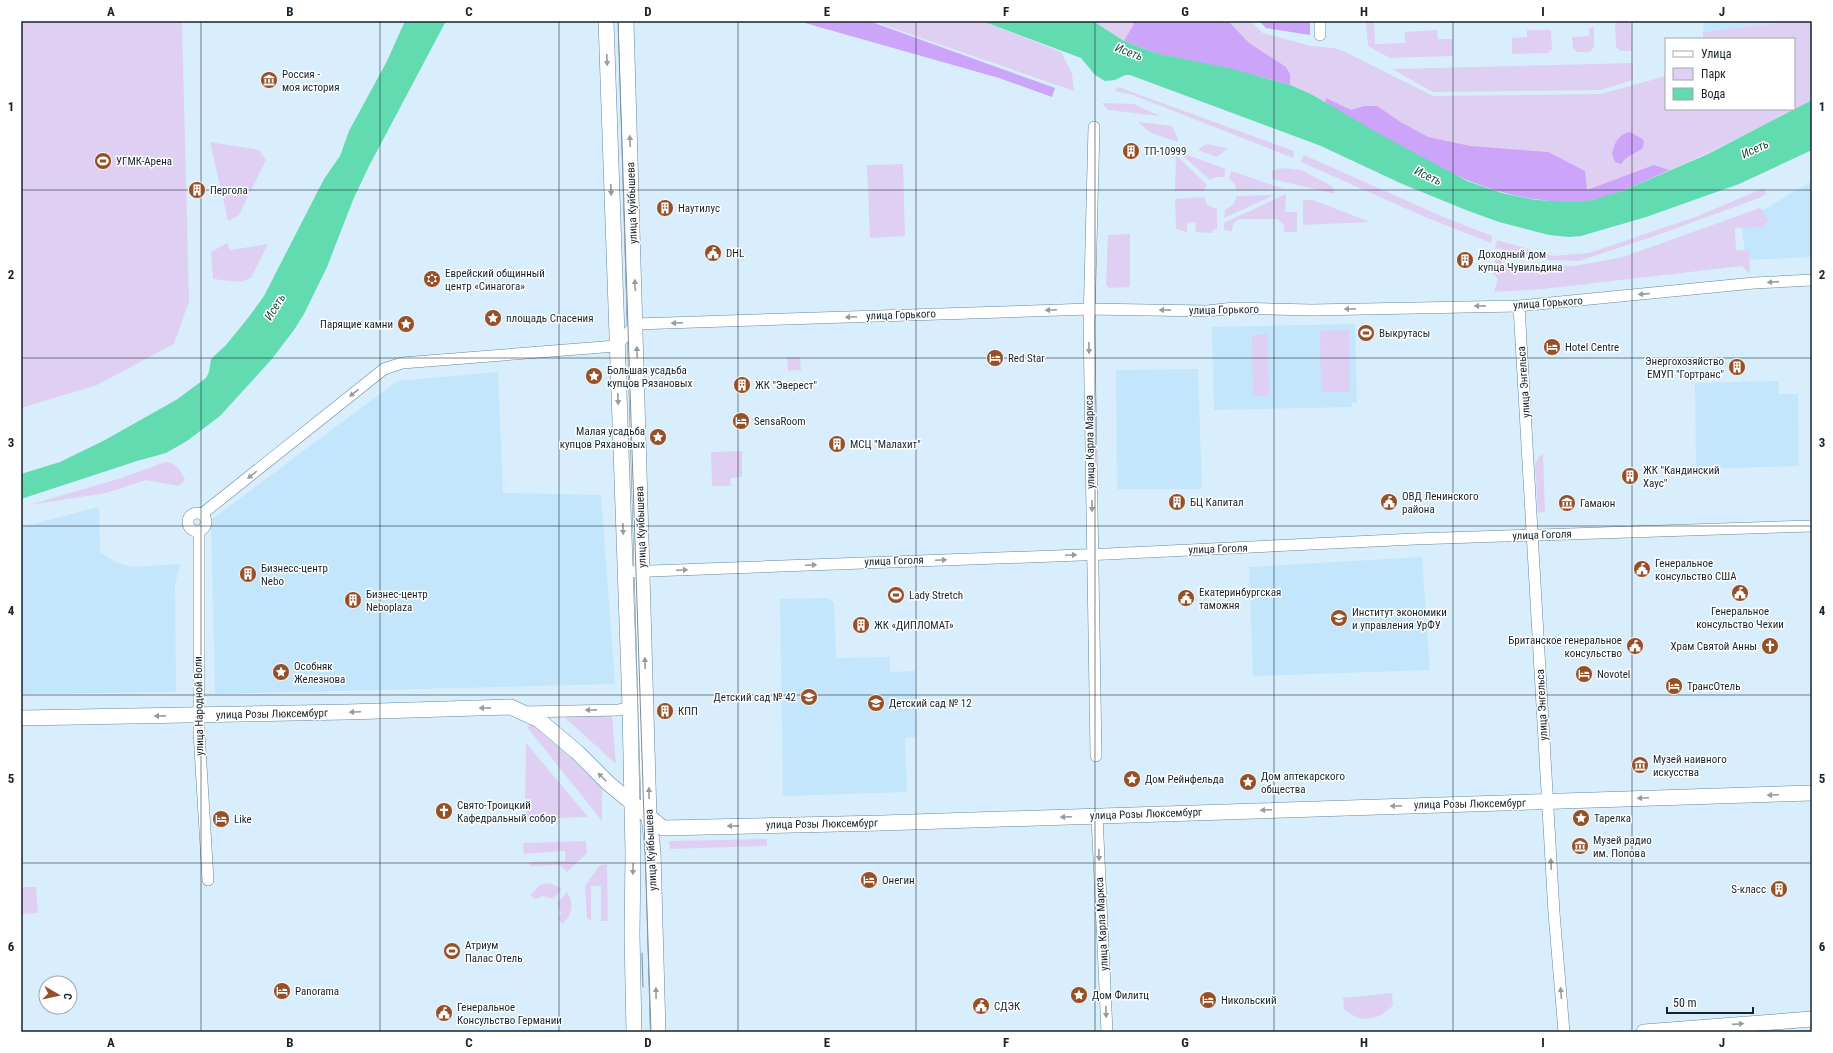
<svg xmlns="http://www.w3.org/2000/svg" width="1833" height="1053" font-family="'Roboto Condensed',sans-serif">
<style>
.built{fill:#c3e6fc}
.green{fill:#dfd0f3}
.forest{fill:#cca4f9}
.water{fill:#62dbb0}
.lines{fill:none;stroke-linecap:round;stroke-linejoin:round}
.minor-casing{stroke:#66879c;stroke-width:12}
.secondary-casing{stroke:#66879c;stroke-width:16}
.minor{stroke:#fff;stroke-width:11}
.secondary{stroke:#fff;stroke-width:15}
.tram{stroke:#7c8e9a;stroke-width:1}
.oneway{fill:#969ca0}
.grid{fill:none;stroke:#16232c;stroke-width:1;stroke-opacity:0.55}
.labels{text-anchor:middle;dominant-baseline:central;stroke-width:3;stroke-linejoin:round;paint-order:stroke}
.poi-label{font-size:11px;fill:#16232c;stroke:#fff;text-anchor:start}
.street-label{font-size:11px;fill:#16232c;stroke:#fff}
.water-label{font-size:12px;font-style:italic;fill:#1b4e3d;stroke:#fff}
.neatline{fill:none;stroke:#16232c;stroke-width:1.5}
.grid-label{font-size:13px;text-anchor:middle;font-weight:bold;fill:#16232c}
</style>
<rect width="100%" height="100%" fill="#d8eefc"/>
<!-- built -->
<g class="built">
<path d="M1704 21H1793L1703 32Z"/>
<path d="M1812 181V257L1746 260 1741 223Z"/>
<path d="M1355 324 1357 403H1352V407L1214 410 1212 327Z"/>
<path d="M1198 369 1202 489H1117L1116 370Z"/>
<path d="M498 372 503 493 601 495 615 684 215 694 211 520 397 381Z"/>
<path d="M1779 381 1778 394H1798L1799 466 1696 469 1695 383Z"/>
<path d="M99 507 100 552 117 563 133 567 180 564 175 585 176 692 21 694V527Z"/>
<path d="M1422 557 1430 670 1253 676 1249 567Z"/>
<path d="M828 598 834 603 836 658 890 657V672L915 671 916 737 905 738 907 792 783 796 780 599Z"/>
</g>
<!-- green -->
<g class="green">
<path d="M21 21H182L189 301 174 344 97 385 21 408Z"/>
<path d="M872 21H982L1061 52 1072 73 1074 91Z"/>
<path d="M1093 21H1251L1263 33 1311 46 1334 48 1345 52 1433 96 1601 94 1666 76V109H1794V39H1703V32L1793 21H1812V100C1740 137 1670 175 1593 200L1383 136 1311 94 1290 85 1124 41Z"/>
<path d="M1366 21H1374L1375 44 1405 43V32L1437 30 1438 39H1453V56L1390 58 1368 46Z"/>
<path d="M1615 21H1631L1632 51H1621L1616 47Z"/>
<path d="M1594 27V47L1590 52H1577L1573 48 1572 37 1589 36V28Z"/>
<path d="M1527 30H1551L1552 49 1548 53 1512 54V38L1527 37Z"/>
<path d="M1633 63V80L1601 90 1433 92 1392 69Z"/>
<path d="M1118 87 1294 151 1293 158 1133 95 1115 91Z"/>
<path d="M1102 103 1134 104 1160 116 1108 110Z"/>
<path d="M1138 122 1172 126 1178 138V142L1151 133Z"/>
<path d="M210 142 259 150 266 160 239 215 228 221Z"/>
<path d="M1206 144 1228 148 1217 157 1198 150Z"/>
<path d="M1179 152 1226 169 1224 177H1217L1210 180Z"/>
<path d="M1176 155 1207 185 1204 191H1175Z"/>
<path d="M1304 155 1441 216 1492 236 1491 243 1425 217 1301 162Z"/>
<path d="M903 164 905 236 870 238 867 165Z"/>
<path d="M1282 168 1301 170 1332 186 1335 194 1272 179V171Z"/>
<path d="M1231 171 1284 189 1237 190 1234 183 1229 179Z"/>
<path d="M1764 188 1766 194 1759 198 1652 237 1579 261 1549 260 1495 248 1497 240 1553 256 1589 253 1698 216Z"/>
<path d="M1286 194 1285 212H1297V232H1284V225L1278 219H1239L1233 224 1232 231 1224 230V223Z"/>
<path d="M1274 195 1224 218 1225 210 1234 204 1237 196Z"/>
<path d="M1204 197 1207 205 1217 209V229H1213L1212 233 1196 232 1195 222 1187 223V232L1176 229 1175 199Z"/>
<path d="M1303 200H1313L1370 222 1303 225Z"/>
<path d="M1760 208 1769 221 1761 227 1735 228 1736 250 1749 251 1750 274 1742 266 1543 289 1494 292 1498 279 1492 272 1497 254 1504 256 1502 264 1531 272 1533 265 1574 266 1623 257Z"/>
<path d="M1130 234V287L1109 288 1106 285 1108 235Z"/>
<path d="M227 243 230 250 268 244 251 278 240 282 213 279 211 252Z"/>
<path d="M1349 330 1350 392H1321L1320 331Z"/>
<path d="M1268 334 1269 396H1253L1252 335Z"/>
<path d="M787 357H800L801 370 788 371Z"/>
<path d="M742 451V477L730 478 731 486H712L711 452Z"/>
<path d="M1543 454 1545 512 1538 513 1535 464 1540 456Z"/>
<path d="M166 462C177 463 180 470 185 479L179 486 146 480 106 493 29 505 118 479Z"/>
<path d="M562 715 612 716 616 764Z"/>
<path d="M531 724 602 785V821L527 727Z"/>
<path d="M526 743 588 817 525 819Z"/>
<path d="M767 839V846L670 849 669 841Z"/>
<path d="M586 841 587 853 567 872 560 865 530 866 529 862 565 861V851L524 854 523 843Z"/>
<path d="M607 864 608 921H601V886H591V921L587 918 585 886 600 865Z"/>
<path d="M550 883 562 889 553 899 543 896 535 899 530 895 540 885Z"/>
<path d="M21 887H36L38 913 21 914Z"/>
<path d="M567 892C575 904 572 914 563 924L558 919 561 914 557 903Z"/>
<path d="M1392 993 1393 1005C1379 1021 1360 1024 1344 1009L1343 998Z"/>
</g>
<!-- forest -->
<g class="forest">
<path d="M798 21H869L1055 88 1052 97 999 78Z"/>
<path d="M1130 21H1228L1249 43 1286 67 1290 74V85L1259 76 1155 53 1124 41 1134 24Z"/>
<path d="M1259 21H1310V35L1266 28Z"/>
<path d="M1326 98 1351 110 1364 106H1377L1399 121 1428 137 1470 146 1548 152 1585 171 1587 190 1654 165 1669 170C1645 181 1619 194 1593 200 1579 203 1564 202 1551 201 1467 194 1396 144 1325 103Z"/>
<path d="M1630 132 1641 138 1644 141 1643 148C1635 154 1627 155 1621 164L1615 162 1612 154C1615 143 1617 135 1630 132Z"/>
</g>
<!-- water -->
<g class="water">
<path d="M405 21H446L368 168 353 200 327 267 304 314 294 330 271 360 220 416 187 441 166 453 137 461 21 499V474L60 462 105 440 176 400 206 378 209 372 211 359 226 345 248 318 264 296 324 179 340 156 349 131 387 61Z"/>
<path d="M982 21H1093L1124 41 1155 53 1233 69 1290 85 1311 94 1383 136 1467 181 1502 193 1536 200 1574 202 1593 200 1625 190 1708 154 1812 100V150L1739 184 1646 217 1581 236 1569 237 1549 235 1499 222 1466 210 1400 183 1321 146 1130 75H1125L1115 80 1105 81 1095 75 1081 58Z"/>
</g>
<g class="lines">
<!-- minor casing -->
<g class="minor-casing">
<g id="minor">
<path d="M1320 35V21"/>
<path d="M1094 127 1089 324 1096 756"/>
<path d="M1519 306 1554 913 1564 1032"/>
<circle cx="197" cy="522" r="9"/>
<path d="M202 514 384 369 402 363 616 346 636 324 1090 309 1207 311 1234 308 1312 310 1519 306 1754 283 1812 280"/>
<path d="M199 531V732L208 880"/>
<path d="M624 572 1107 554 1415 539 1812 526"/>
<path d="M523 712 619 710 630 707"/>
<path d="M1097 816 1107 1032"/>
</g>
</g>
<!-- secondary casing -->
<g class="secondary-casing">
<g id="secondary">
<path d="M606 21 630 707 633 853 632 935 634 1032"/>
<path d="M626 21 649 817 653 852 658 1032"/>
<path d="M21 718 347 712 511 707 539 720 577 752 609 784 663 828 882 823 1812 793"/>
<path d="M1644 1032 1812 1019"/>
</g>
</g>
<!-- minor -->
<use href="#minor" class="minor"/>
<!-- secondary -->
<use href="#secondary" class="secondary"/>
<!-- tram -->
<g class="tram">
<path d="M618 21 651 1032"/>
<path d="M642 953 643 987"/>
</g>
</g>
<!-- one-way arrows -->
<defs><path id="oneway-solid" d="M-6-.8H1V-3.2L6.5 0L1 3.2V.8H-6Z"/></defs>
<g class="oneway">
<use href="#oneway-solid" transform="translate(607 60) rotate(88)"/>
<use href="#oneway-solid" transform="translate(630 141) rotate(-92)"/>
<use href="#oneway-solid" transform="translate(611 190) rotate(88)"/>
<use href="#oneway-solid" transform="translate(1773 282) rotate(176)"/>
<use href="#oneway-solid" transform="translate(635 285) rotate(-92)"/>
<use href="#oneway-solid" transform="translate(1644 294) rotate(175)"/>
<use href="#oneway-solid" transform="translate(1480 306) rotate(179)"/>
<use href="#oneway-solid" transform="translate(1350 309) rotate(179)"/>
<use href="#oneway-solid" transform="translate(1051 310) rotate(178)"/>
<use href="#oneway-solid" transform="translate(1165 310) rotate(-179)"/>
<use href="#oneway-solid" transform="translate(851 317) rotate(178)"/>
<use href="#oneway-solid" transform="translate(677 323) rotate(178)"/>
<use href="#oneway-solid" transform="translate(1089 348) rotate(89)"/>
<use href="#oneway-solid" transform="translate(637 352) rotate(-92)"/>
<use href="#oneway-solid" transform="translate(354 393) rotate(141)"/>
<use href="#oneway-solid" transform="translate(618 399) rotate(88)"/>
<use href="#oneway-solid" transform="translate(252 475) rotate(141)"/>
<use href="#oneway-solid" transform="translate(1092 506) rotate(89)"/>
<use href="#oneway-solid" transform="translate(623 529) rotate(88)"/>
<use href="#oneway-solid" transform="translate(1071 555) rotate(-2)"/>
<use href="#oneway-solid" transform="translate(941 560) rotate(-2)"/>
<use href="#oneway-solid" transform="translate(811 565) rotate(-2)"/>
<use href="#oneway-solid" transform="translate(682 570) rotate(-2)"/>
<use href="#oneway-solid" transform="translate(645 663) rotate(-92)"/>
<use href="#oneway-solid" transform="translate(485 708) rotate(179)"/>
<use href="#oneway-solid" transform="translate(591 710) rotate(179)"/>
<use href="#oneway-solid" transform="translate(355 712) rotate(178)"/>
<use href="#oneway-solid" transform="translate(160 716) rotate(179)"/>
<use href="#oneway-solid" transform="translate(602 777) rotate(-135)"/>
<use href="#oneway-solid" transform="translate(649 793) rotate(-91)"/>
<use href="#oneway-solid" transform="translate(1773 795) rotate(178)"/>
<use href="#oneway-solid" transform="translate(1643 798) rotate(177)"/>
<use href="#oneway-solid" transform="translate(1396 806) rotate(179)"/>
<use href="#oneway-solid" transform="translate(1266 810) rotate(178)"/>
<use href="#oneway-solid" transform="translate(1066 817) rotate(178)"/>
<use href="#oneway-solid" transform="translate(733 826) rotate(179)"/>
<use href="#oneway-solid" transform="translate(1099 855) rotate(88)"/>
<use href="#oneway-solid" transform="translate(1551 864) rotate(-93)"/>
<use href="#oneway-solid" transform="translate(633 869) rotate(91)"/>
<use href="#oneway-solid" transform="translate(656 993) rotate(-91)"/>
<use href="#oneway-solid" transform="translate(1561 993) rotate(-95)"/>
<use href="#oneway-solid" transform="translate(1106 1012) rotate(88)"/>
<use href="#oneway-solid" transform="translate(1738 1024) rotate(-4)"/>
</g>
<!-- grid -->
<path class="grid" d="M201 21V1032M380 21V1032M559 21V1032M738 21V1032M916 21V1032M1095 21V1032M1274 21V1032M1453 21V1032M1632 21V1032M21 190H1812M21 358H1812M21 526H1812M21 695H1812M21 863H1812"/>
<!-- icons -->
<defs>
<g id="museum-disc" transform="scale(0.9)"><circle r="9.5" fill="#965027" stroke="#fff"/><path d="M0-6L6-3V-2H-6V-3ZM-5-1h2V3h-2ZM-1-1h2V3h-2ZM3-1h2V3H3ZM-6 4H6V6H-6Z" fill="#fff"/></g>
<g id="building-disc" transform="scale(0.9)"><circle r="9.5" fill="#965027" stroke="#fff"/><path d="M-4-6H4V6H1V3H-1V6H-4ZM-2.5-4.3h1.7v1.8h-1.7ZM.8-4.3h1.7v1.8H.8ZM-2.5-1h1.7V.8h-1.7ZM.8-1h1.7V.8H.8Z" fill="#fff"/></g>
<g id="stadium-disc" transform="scale(0.9)"><circle r="9.5" fill="#965027" stroke="#fff"/><path d="M0-5a6.5 5 0 1 0 0 10a6.5 5 0 1 0 0-10ZM-3.5-1.8h7v3.6h-7Z" fill="#fff"/></g>
<g id="civic-disc" transform="scale(0.9)"><circle r="9.5" fill="#965027" stroke="#fff"/><path d="M-.6-6.5H3V-4.5H.6V-3L4-1V1h2V6H-6V1h2V-1L-.6-3ZM-1.2 2.5V6h2.4V2.5Z" fill="#fff"/></g>
<g id="synagogue-disc" transform="scale(0.9)"><circle r="9.5" fill="#965027" stroke="#fff"/><path d="M0-6.5L5.6 3.2H-5.6ZM0 6.5L5.6-3.2H-5.6Z" fill="#fff"/></g>
<g id="sight-disc" transform="scale(0.9)"><circle r="9.5" fill="#965027" stroke="#fff"/><path d="M0-6L1.8-2.2L6-1.7L2.9 1.2L3.7 5.4L0 3.3L-3.7 5.4L-2.9 1.2L-6-1.7L-1.8-2.2Z" fill="#fff"/></g>
<g id="hotel-disc" transform="scale(0.9)"><circle r="9.5" fill="#965027" stroke="#fff"/><path d="M-6-4.5h1.5V1H6V5H4.5V3h-9V5H-6ZM-4 0a1.8 1.8 0 1 1 3.6 0ZM.5 0V-2.5h3Q6-2.5 6 0Z" fill="#fff"/></g>
<g id="university-disc" transform="scale(0.9)"><circle r="9.5" fill="#965027" stroke="#fff"/><path d="M0-5L7-2L0 1L-7-2ZM-4 1L0 2.5L4 1V4Q0 6-4 4Z" fill="#fff"/></g>
<g id="church-disc" transform="scale(0.9)"><circle r="9.5" fill="#965027" stroke="#fff"/><path d="M-1.2-6h2.4v3.5h3.3v2.4h-3.3V6h-2.4V-.1h-3.3v-2.4h3.3Z" fill="#fff"/></g>
<g id="school-disc" transform="scale(0.9)"><circle r="9.5" fill="#965027" stroke="#fff"/><path d="M0-5L7-2L0 1L-7-2ZM-4 1L0 2.5L4 1V4Q0 6-4 4Z" fill="#fff"/></g>
</defs>
<g fill-rule="evenodd">
<use href="#museum-disc" x="269" y="80"/>
<use href="#building-disc" x="1131" y="151"/>
<use href="#stadium-disc" x="103" y="161"/>
<use href="#building-disc" x="197" y="190"/>
<use href="#building-disc" x="665" y="208"/>
<use href="#civic-disc" x="713" y="253"/>
<use href="#building-disc" x="1465" y="260"/>
<use href="#synagogue-disc" x="432" y="279"/>
<use href="#sight-disc" x="493" y="318"/>
<use href="#sight-disc" x="406" y="324"/>
<use href="#stadium-disc" x="1366" y="333"/>
<use href="#hotel-disc" x="1552" y="347"/>
<use href="#hotel-disc" x="995" y="358"/>
<use href="#building-disc" x="1737" y="367"/>
<use href="#sight-disc" x="594" y="376"/>
<use href="#building-disc" x="742" y="385"/>
<use href="#hotel-disc" x="741" y="421"/>
<use href="#sight-disc" x="658" y="437"/>
<use href="#building-disc" x="837" y="444"/>
<use href="#building-disc" x="1630" y="476"/>
<use href="#building-disc" x="1177" y="502"/>
<use href="#civic-disc" x="1389" y="502"/>
<use href="#museum-disc" x="1567" y="503"/>
<use href="#civic-disc" x="1642" y="569"/>
<use href="#building-disc" x="248" y="574"/>
<use href="#civic-disc" x="1740" y="593"/>
<use href="#stadium-disc" x="896" y="595"/>
<use href="#civic-disc" x="1186" y="598"/>
<use href="#building-disc" x="353" y="600"/>
<use href="#university-disc" x="1339" y="618"/>
<use href="#building-disc" x="861" y="625"/>
<use href="#civic-disc" x="1635" y="646"/>
<use href="#church-disc" x="1770" y="646"/>
<use href="#sight-disc" x="281" y="672"/>
<use href="#hotel-disc" x="1584" y="674"/>
<use href="#hotel-disc" x="1674" y="686"/>
<use href="#school-disc" x="809" y="697"/>
<use href="#school-disc" x="876" y="703"/>
<use href="#building-disc" x="665" y="711"/>
<use href="#museum-disc" x="1640" y="765"/>
<use href="#sight-disc" x="1132" y="779"/>
<use href="#sight-disc" x="1248" y="782"/>
<use href="#church-disc" x="444" y="811"/>
<use href="#sight-disc" x="1581" y="818"/>
<use href="#hotel-disc" x="221" y="819"/>
<use href="#museum-disc" x="1580" y="846"/>
<use href="#hotel-disc" x="869" y="880"/>
<use href="#building-disc" x="1779" y="889"/>
<use href="#stadium-disc" x="452" y="951"/>
<use href="#hotel-disc" x="282" y="991"/>
<use href="#sight-disc" x="1079" y="995"/>
<use href="#hotel-disc" x="1208" y="1000"/>
<use href="#civic-disc" x="981" y="1006"/>
<use href="#civic-disc" x="444" y="1013"/>
</g>
<g class="labels">
<!-- poi labels -->
<g class="poi-label">
<text x="282" y="74">Россия -<tspan x="282" dy="13">моя история</tspan></text>
<text x="1144" y="151">ТП-10999</text>
<text x="116" y="161">УГМК-Арена</text>
<text x="210" y="190">Пергола</text>
<text x="678" y="208">Наутилус</text>
<text x="726" y="253">DHL</text>
<text x="1478" y="254">Доходный дом<tspan x="1478" dy="13">купца Чувильдина</tspan></text>
<text x="445" y="273">Еврейский общинный<tspan x="445" dy="13">центр «Синагога»</tspan></text>
<text x="506" y="318">площадь Спасения</text>
<text x="393" y="324" text-anchor="end">Парящие камни</text>
<text x="1379" y="333">Выкрутасы</text>
<text x="1565" y="347">Hotel Centre</text>
<text x="1008" y="358">Red Star</text>
<text x="1724" y="361" text-anchor="end">Энергохозяйство<tspan x="1724" dy="13">ЕМУП "Гортранс"</tspan></text>
<text x="607" y="370">Большая усадьба<tspan x="607" dy="13">купцов Рязановых</tspan></text>
<text x="755" y="385">ЖК "Эверест"</text>
<text x="754" y="421">SensaRoom</text>
<text x="645" y="431" text-anchor="end">Малая усадьба<tspan x="645" dy="13">купцов Ряхановых</tspan></text>
<text x="850" y="444">МСЦ "Малахит"</text>
<text x="1643" y="470">ЖК "Кандинский<tspan x="1643" dy="13">Хаус"</tspan></text>
<text x="1402" y="496">ОВД Ленинского<tspan x="1402" dy="13">района</tspan></text>
<text x="1190" y="502">БЦ Капитал</text>
<text x="1580" y="503">Гамаюн</text>
<text x="1655" y="563">Генеральное<tspan x="1655" dy="13">консульство США</tspan></text>
<text x="261" y="568">Бизнесс-центр<tspan x="261" dy="13">Nebo</tspan></text>
<text x="1199" y="592">Екатеринбургская<tspan x="1199" dy="13">таможня</tspan></text>
<text x="366" y="594">Бизнес-центр<tspan x="366" dy="13">Neboplaza</tspan></text>
<text x="909" y="595">Lady Stretch</text>
<text x="1740" y="611" text-anchor="middle">Генеральное<tspan x="1740" dy="13">консульство Чехии</tspan></text>
<text x="1352" y="612">Институт экономики<tspan x="1352" dy="13">и управления УрФУ</tspan></text>
<text x="874" y="625">ЖК «ДИПЛОМАТ»</text>
<text x="1622" y="640" text-anchor="end">Британское генеральное<tspan x="1622" dy="13">консульство</tspan></text>
<text x="1757" y="646" text-anchor="end">Храм Святой Анны</text>
<text x="294" y="666">Особняк<tspan x="294" dy="13">Железнова</tspan></text>
<text x="1597" y="674">Novotel</text>
<text x="1687" y="686">ТрансОтель</text>
<text x="796" y="697" text-anchor="end">Детский сад № 42</text>
<text x="889" y="703">Детский сад № 12</text>
<text x="678" y="711">КПП</text>
<text x="1653" y="759">Музей наивного<tspan x="1653" dy="13">искусства</tspan></text>
<text x="1261" y="776">Дом аптекарского<tspan x="1261" dy="13">общества</tspan></text>
<text x="1145" y="779">Дом Рейнфельда</text>
<text x="457" y="805">Свято-Троицкий<tspan x="457" dy="13">Кафедральный собор</tspan></text>
<text x="1594" y="818">Тарелка</text>
<text x="234" y="819">Like</text>
<text x="1593" y="840">Музей радио<tspan x="1593" dy="13">им. Попова</tspan></text>
<text x="882" y="880">Онегин</text>
<text x="1766" y="889" text-anchor="end">S-класс</text>
<text x="465" y="945">Атриум<tspan x="465" dy="13">Палас Отель</tspan></text>
<text x="295" y="991">Panorama</text>
<text x="1092" y="995">Дом Филитц</text>
<text x="1221" y="1000">Никольский</text>
<text x="994" y="1006">СДЭК</text>
<text x="457" y="1007">Генеральное<tspan x="457" dy="13">Консульство Германии</tspan></text>
</g>
<!-- street labels -->
<g class="street-label">
<text transform="translate(632 203) rotate(-92)">улица Куйбышева</text>
<text transform="translate(1548 303) rotate(-4)">улица Горького</text>
<text transform="translate(1224 310) rotate(-1)">улица Горького</text>
<text transform="translate(901 315) rotate(-2)">улица Горького</text>
<text transform="translate(1524 382) rotate(-94)">улица Энгельса</text>
<text transform="translate(1090 442) rotate(-91)">улица Карла Маркса</text>
<text transform="translate(641 527) rotate(-92)">улица Куйбышева</text>
<text transform="translate(1542 535) rotate(-2)">улица Гоголя</text>
<text transform="translate(1218 549) rotate(-2)">улица Гоголя</text>
<text transform="translate(894 561) rotate(-2)">улица Гоголя</text>
<text transform="translate(1542 705) rotate(-93)">улица Энгельса</text>
<text transform="translate(199 706) rotate(-91)">улица Народной Воли</text>
<text transform="translate(272 714) rotate(-1)">улица Розы Люксембург</text>
<text transform="translate(1470 804) rotate(-1)">улица Розы Люксембург</text>
<text transform="translate(1146 814) rotate(-2)">улица Розы Люксембург</text>
<text transform="translate(822 824) rotate(-1)">улица Розы Люксембург</text>
<text transform="translate(651 850) rotate(-93)">улица Куйбышева</text>
<text transform="translate(1102 924) rotate(-93)">улица Карла Маркса</text>
</g>
<!-- water labels -->
<g class="water-label">
<text transform="translate(1129 52) rotate(21)">Исеть</text>
<text transform="translate(1755 149) rotate(-25)">Исеть</text>
<text transform="translate(1428 176) rotate(25)">Исеть</text>
<text transform="translate(275 307) rotate(-58)">Исеть</text>
</g>
</g>
<!-- border -->
<rect width="1833" height="1053" fill="none" stroke="#ffffff" stroke-width="44"/>
<!-- legend -->
<rect x="1665" y="38" width="130" height="72" fill="#ffffff" stroke="#a2a7ab"/>
<rect x="1673" y="51" width="20" height="6" fill="#ffffff" stroke="#a2a7ab"/>
<text x="1701" y="58" font-size="12" fill="#16232c">Улица</text>
<rect x="1673" y="68" width="20" height="12" fill="#dfd0f3" stroke="#a2a7ab"/>
<text x="1701" y="78" font-size="12" fill="#16232c">Парк</text>
<rect x="1673" y="88" width="20" height="12" fill="#62dbb0" stroke="#a2a7ab"/>
<text x="1701" y="98" font-size="12" fill="#16232c">Вода</text>
<!-- north arrow -->
<g transform="translate(58 995) rotate(99)"><circle r="19" fill="#ffffff" stroke="#a2a7ab"/>
<path d="M0-3L7 15L0 10L-7 15Z" fill="#965027"/>
<text y="-6" font-size="11" font-weight="bold" text-anchor="middle" fill="#16232c">С</text>
</g>
<!-- scale -->
<path d="M1667 1007v6h86v-6" fill="none" stroke="#16232c" stroke-width="2"/>
<text x="1673" y="1007" font-size="12" fill="#16232c" stroke="#ffffff" stroke-width="3" paint-order="stroke">50 m</text>
<rect x="22" y="22" width="1789" height="1009" class="neatline"/>
<g class="grid-label">
<text x="111" y="16">A</text>
<text x="290" y="16">B</text>
<text x="469" y="16">C</text>
<text x="648" y="16">D</text>
<text x="827" y="16">E</text>
<text x="1006" y="16">F</text>
<text x="1185" y="16">G</text>
<text x="1364" y="16">H</text>
<text x="1543" y="16">I</text>
<text x="1722" y="16">J</text>
<text x="11" y="111">1</text>
<text x="1822" y="111">1</text>
<text x="11" y="279">2</text>
<text x="1822" y="279">2</text>
<text x="11" y="447">3</text>
<text x="1822" y="447">3</text>
<text x="11" y="615">4</text>
<text x="1822" y="615">4</text>
<text x="11" y="783">5</text>
<text x="1822" y="783">5</text>
<text x="11" y="951">6</text>
<text x="1822" y="951">6</text>
<text x="111" y="1047">A</text>
<text x="290" y="1047">B</text>
<text x="469" y="1047">C</text>
<text x="648" y="1047">D</text>
<text x="827" y="1047">E</text>
<text x="1006" y="1047">F</text>
<text x="1185" y="1047">G</text>
<text x="1364" y="1047">H</text>
<text x="1543" y="1047">I</text>
<text x="1722" y="1047">J</text>
</g>
</svg>
